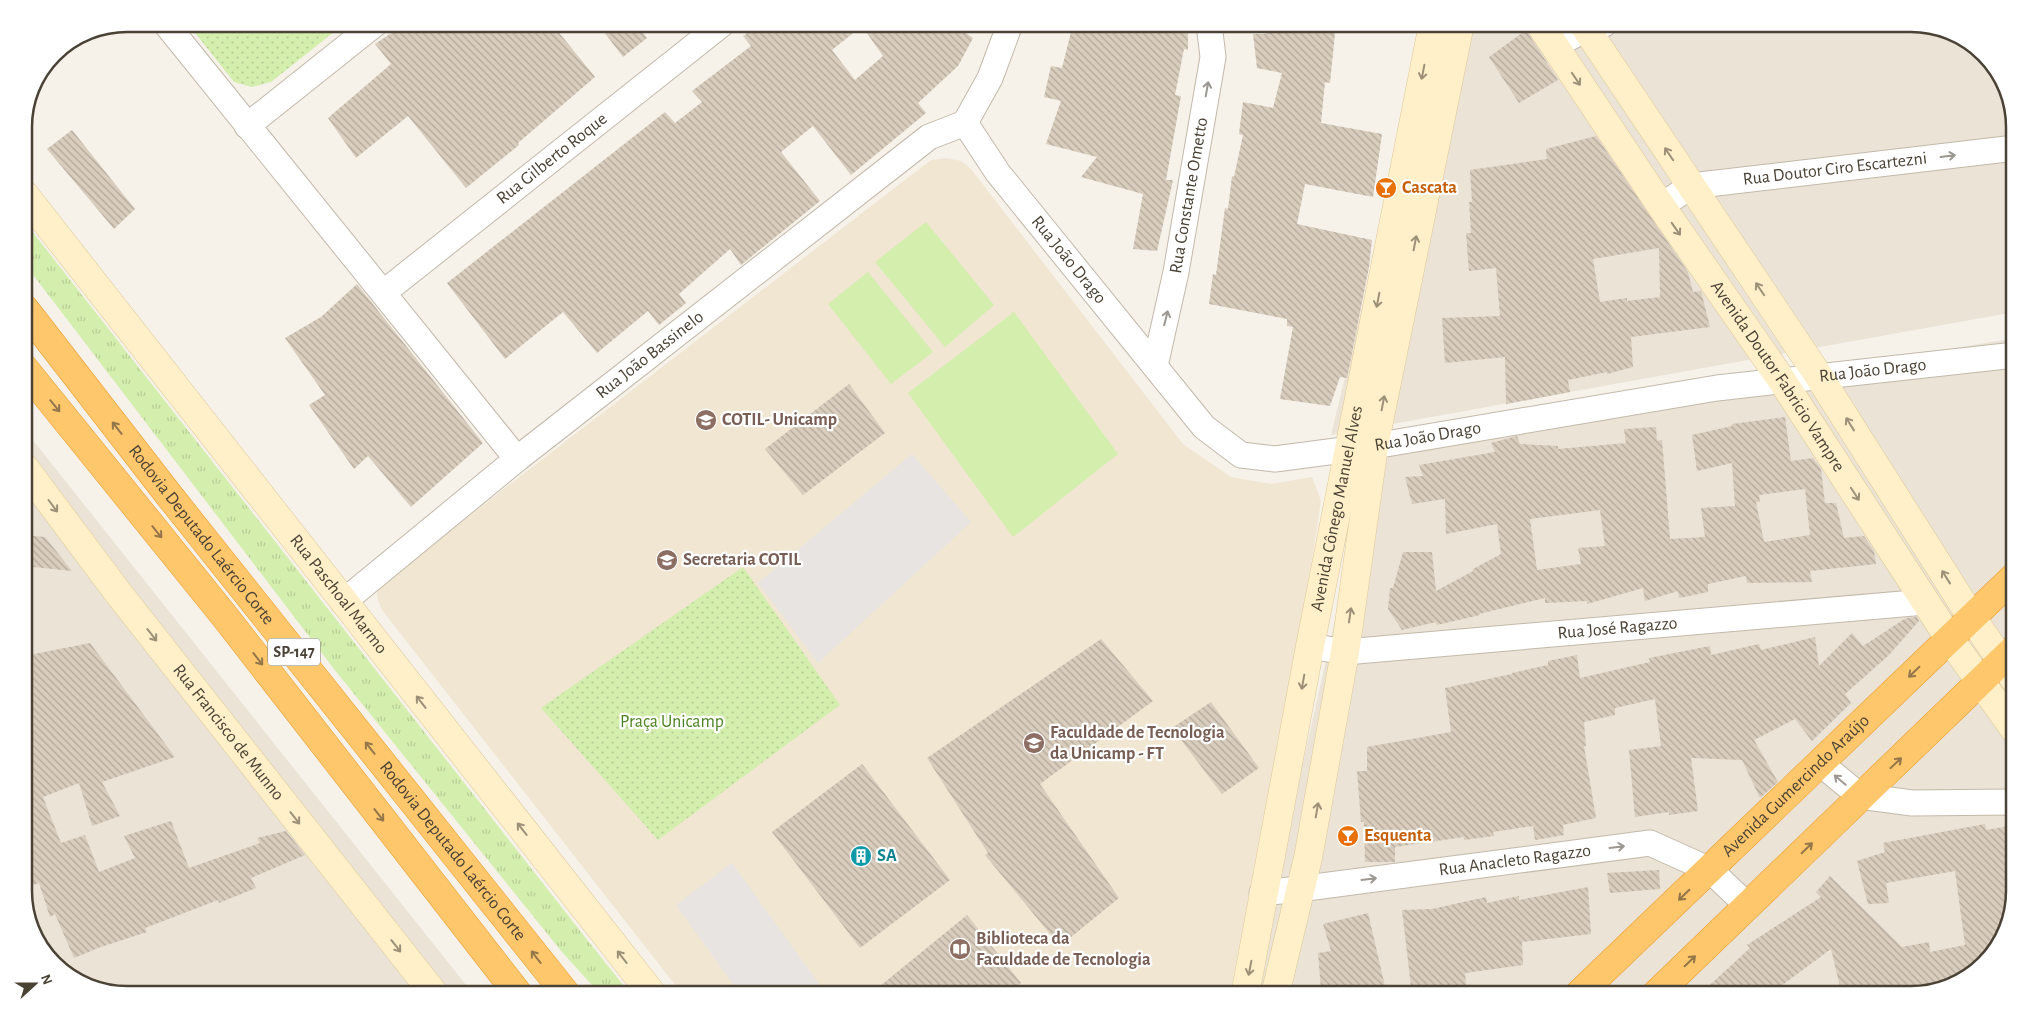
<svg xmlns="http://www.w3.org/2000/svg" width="2039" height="1019" font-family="'Alegreya Sans',sans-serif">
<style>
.residential{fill:#eae3d6}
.education{fill:#f0e6d2}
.grass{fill:url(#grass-tufts)}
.park{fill:url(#park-dots)}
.garden{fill:#d4eeae}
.parking{fill:#e7e4e1}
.building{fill:url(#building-back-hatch);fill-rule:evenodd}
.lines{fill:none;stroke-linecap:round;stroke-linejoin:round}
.street-casing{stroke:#c3b9aa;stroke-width:27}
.secondary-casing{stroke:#dec796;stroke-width:29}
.highway-casing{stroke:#ed9d2c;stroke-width:29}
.street{stroke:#fff;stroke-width:25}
.secondary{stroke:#fff0ca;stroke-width:28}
.highway{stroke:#ffc76b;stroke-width:28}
.oneway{stroke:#9c9079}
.oneway2{stroke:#9c9790}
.oneway3{stroke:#93774b}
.labels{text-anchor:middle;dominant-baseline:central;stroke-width:4.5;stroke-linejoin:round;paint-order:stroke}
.shield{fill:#fff;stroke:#817b72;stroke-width:1}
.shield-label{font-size:16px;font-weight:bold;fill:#4b4236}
.street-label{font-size:18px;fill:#4b4236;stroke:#fff}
.food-label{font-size:18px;font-weight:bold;fill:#c56008;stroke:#fff;text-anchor:start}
.education-label{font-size:18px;font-weight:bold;fill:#785e54;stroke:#fff;text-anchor:start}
.park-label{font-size:18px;fill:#4c8422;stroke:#fff}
.culture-label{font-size:18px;font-weight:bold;fill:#0d838f;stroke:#fff;text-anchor:start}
.rim{fill:none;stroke:#4b4236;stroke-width:2.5}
</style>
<defs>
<pattern id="grass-tufts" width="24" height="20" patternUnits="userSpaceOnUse" patternTransform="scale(1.25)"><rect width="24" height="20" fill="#d4eeae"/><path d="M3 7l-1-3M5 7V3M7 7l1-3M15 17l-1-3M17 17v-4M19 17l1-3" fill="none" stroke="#b8cd96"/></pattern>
<pattern id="park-dots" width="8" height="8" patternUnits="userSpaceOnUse" patternTransform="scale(1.25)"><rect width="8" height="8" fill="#d4eeae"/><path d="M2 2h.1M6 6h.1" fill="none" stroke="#b8cd96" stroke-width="1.8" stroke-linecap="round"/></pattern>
<pattern id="building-back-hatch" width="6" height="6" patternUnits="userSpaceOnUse" patternTransform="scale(1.25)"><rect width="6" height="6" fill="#d9cdbd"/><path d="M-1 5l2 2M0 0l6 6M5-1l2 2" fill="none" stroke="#b2a89a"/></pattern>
</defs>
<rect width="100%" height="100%" fill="#f6f1e9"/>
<!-- residential -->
<g class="residential">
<path d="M1431 24H1911L1957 34 1998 70 2015 121V312L1331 435Z"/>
<path d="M2015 338V891L2005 937 1969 978 1911 995H1251L1374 446Z"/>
<path d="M24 429 474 995H128L82 985 41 949 24 898Z"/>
</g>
<!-- education -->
<path class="education" d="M946 158 961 161 971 169 1183 444 1231 477 1271 484 1312 477 1321 501 1311 565 1230 995H683L382 610 378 600 377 590 383 582 931 160Z"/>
<!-- grass -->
<path class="grass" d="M24 221 581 932 631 995H601L562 952 334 669 24 263Z"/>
<!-- park -->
<g class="park">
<path d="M188 24H344L271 82 252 87 234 82Z"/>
<path d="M743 567 840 705 658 840 541 708Z"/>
</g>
<!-- garden -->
<g class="garden">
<path d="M926 222 994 305 945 347 875 262Z"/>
<path d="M868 272 933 352 891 384 828 304Z"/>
<path d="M1014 312 1118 454 1013 537 908 393Z"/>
</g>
<!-- parking -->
<g class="parking">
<path d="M912 454 971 522 818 663 758 583Z"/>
<path d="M732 863 827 995H741L676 905Z"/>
</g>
<!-- building -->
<g class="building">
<path d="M405 24H552L595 77 518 143 519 145 466 188 408 116 356 158 328 118 391 64 375 44Z"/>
<path d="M598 24H636L647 38 623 57Z"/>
<path d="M760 24H953L973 38 958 66 918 103 926 113 851 175 813 126 781 152 820 201 741 265 730 249 679 294 686 303 659 325 648 311 597 353 563 312 505 359 447 283 665 112 675 123 702 102 692 91 751 46 743 36ZM862 26 883 56 855 80 832 50Z"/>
<path d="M1073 24H1102L1139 32 1140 24H1188V50L1184 49 1175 95 1181 96 1166 180H1173L1157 251 1133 249 1143 194 1081 177 1097 157 1046 144 1061 101 1044 97 1051 66 1062 68Z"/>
<path d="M1264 24H1336L1330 83 1325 82 1321 123 1382 134 1373 197 1305 184 1297 224 1372 240 1369 267 1347 378 1340 377 1330 406 1280 399 1293 327 1287 326V319L1209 304 1213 274 1216 275 1225 208 1228 209 1232 176 1234 177 1243 135 1239 134 1243 102 1273 108 1282 73 1257 68 1253 34H1266Z"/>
<path d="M1526 30 1558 80 1519 103 1489 57Z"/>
<path d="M72 130 135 209 114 229 47 149Z"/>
<path d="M1596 136 1688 272 1693 292 1701 291 1710 327 1631 337 1633 367 1607 374V372L1568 380 1570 392 1506 404 1505 357 1445 363 1442 318 1500 316 1496 268 1469 271 1466 233H1471L1469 202H1472L1470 170 1547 159 1546 149ZM1659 248 1660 297 1627 301V298L1600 302 1593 259Z"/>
<path d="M357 284 483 443 411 507 368 456 354 469 309 405 325 395 285 338 321 317Z"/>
<path d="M849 384 885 433 803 495 765 449Z"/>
<path d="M1785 417 1791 461 1813 458 1821 469 1825 503H1836L1844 538 1864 536 1874 551 1876 564 1810 571 1812 582 1747 583 1746 576 1708 584V592L1679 598 1678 591 1645 601 1643 588 1587 604V601L1545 603V598L1479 614 1480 615 1437 625 1436 622 1402 630 1388 609 1390 588H1393L1403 552H1432L1436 591 1473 571V569L1501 554 1497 524 1446 534 1445 499 1412 504 1405 477 1423 476 1419 465 1495 452 1491 443 1517 436 1520 444 1558 446V449L1626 443 1624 429 1656 427 1657 441 1662 440 1670 539 1705 537 1701 508 1735 506 1732 463 1697 471 1692 435 1732 426V424ZM1805 489 1810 535 1764 542 1756 502H1760L1759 495ZM1600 510 1605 546 1578 548 1581 564 1537 570 1530 519Z"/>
<path d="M24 535 45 537 72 571 24 566Z"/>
<path d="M1917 617 1919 621 1888 656 1845 694 1851 703 1812 741 1795 719 1754 740 1778 782 1760 798 1742 760 1691 758 1698 811 1669 815V812L1635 817 1629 750 1661 746 1655 699 1615 708V715L1584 722 1586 746H1584L1596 818 1563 825 1564 835 1535 840 1533 826 1493 832 1494 836 1464 840V837L1395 847V862H1365L1364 822H1361L1357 771H1367V747L1451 732 1445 688 1512 674V673L1548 665V661L1577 655 1580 678 1650 662 1649 658 1710 646 1711 655 1759 644 1761 650 1815 637 1819 666 1852 633 1863 646 1906 618Z"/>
<path d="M1101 639 1153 701 1040 784 1119 898 1060 946 985 855 988 853 927 758Z"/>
<path d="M90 643 175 757 102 782 120 816 92 826 79 783 43 797 61 843 85 835 99 872 135 858 124 836 171 821 189 868 260 843 257 838 286 831 305 855 251 878 256 888 219 903 218 900 145 928 147 932 98 948 74 958 55 914 50 917 39 883 30 886 24 873V656Z"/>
<path d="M1211 702 1259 768 1222 794 1172 728Z"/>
<path d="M862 764 950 880 860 948 772 832Z"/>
<path d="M1985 824 1986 830 2015 825V891L2005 937 1968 978 1911 995H1842L1831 949 1769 995H1699L1750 948 1747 945 1821 897 1816 892 1830 876 1902 947 1929 942 1930 952 1965 945 1955 871 1886 883 1889 903 1868 904 1857 861 1885 852 1883 843Z"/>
<path d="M1659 870 1660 889 1610 893 1607 873Z"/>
<path d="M1588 887 1591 934 1522 942 1523 965 1465 973 1467 995H1412L1402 910 1432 909 1486 897 1487 903 1519 896V900Z"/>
<path d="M1368 913 1387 995H1350L1351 986 1321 990 1318 953 1331 951 1323 924Z"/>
<path d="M967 915 1021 983 1006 995H869Z"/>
</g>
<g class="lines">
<!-- street casing -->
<g class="street-casing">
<g id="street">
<path d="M166 24 517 459"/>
<path d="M1554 46 1586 29 1604 24"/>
<path id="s1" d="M965 123 998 173 1204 427 1241 455 1275 459 1374 446 1717 388 2015 355"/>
<path d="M965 123 990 78 1010 24"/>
<path d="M247 126 375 24"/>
<path id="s2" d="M1661 206 1691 186 2015 148"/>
<path id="s3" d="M383 293 722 24"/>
<path id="s4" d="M1155 366 1176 272 1213 57 1209 24"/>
<path id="s5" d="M343 602 517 459 929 137 965 123"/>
<path id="s6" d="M1310 646 1345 652 1925 602"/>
<path d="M1820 763 1860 796 1912 803 2015 802"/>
<path id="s7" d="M1262 893 1299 889 1650 843 1710 870 1748 906"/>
</g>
</g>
<!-- secondary casing -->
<g class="secondary-casing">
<g id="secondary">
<path id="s8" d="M1540 24 1661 206 1783 382 1949 638 2015 730"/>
<path d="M1583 24 1820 378 1972 618 2015 680"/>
<path id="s9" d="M24 194 653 995"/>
<path id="s10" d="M24 467 119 594 435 995"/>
<path id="s11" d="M1245 995 1310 646 1433 24"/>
<path d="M1275 995 1308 858 1345 652 1374 446 1460 24"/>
</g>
</g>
<!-- highway casing -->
<g class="highway-casing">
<g id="highway">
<path id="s12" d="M24 308 168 494 567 995"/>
<path d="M24 368 226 618 519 995"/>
<path id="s13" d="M1578 995 2015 576"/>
<path d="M1655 995 2015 648"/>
</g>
</g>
<!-- street -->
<use href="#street" class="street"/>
<!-- secondary -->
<use href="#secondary" class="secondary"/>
<!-- highway -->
<use href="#highway" class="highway"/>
</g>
<!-- one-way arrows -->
<defs><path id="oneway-shaft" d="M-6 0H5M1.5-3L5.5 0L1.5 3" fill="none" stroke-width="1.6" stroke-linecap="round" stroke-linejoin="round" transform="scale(1.25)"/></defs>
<g class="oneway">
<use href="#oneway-shaft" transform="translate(1423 72) rotate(101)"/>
<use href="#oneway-shaft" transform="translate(1576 79) rotate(56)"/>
<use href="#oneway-shaft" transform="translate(1669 154) rotate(-124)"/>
<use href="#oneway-shaft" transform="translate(1676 229) rotate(55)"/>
<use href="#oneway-shaft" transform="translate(1415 243) rotate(-79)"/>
<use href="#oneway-shaft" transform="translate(1760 289) rotate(-124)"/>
<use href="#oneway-shaft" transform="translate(1378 300) rotate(101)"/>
<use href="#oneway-shaft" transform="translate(1383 403) rotate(-79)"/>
<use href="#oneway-shaft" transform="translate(1850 424) rotate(-122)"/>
<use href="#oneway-shaft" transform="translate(1855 494) rotate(57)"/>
<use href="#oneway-shaft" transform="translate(53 506) rotate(53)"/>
<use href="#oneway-shaft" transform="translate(1946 577) rotate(-122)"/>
<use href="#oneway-shaft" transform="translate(1350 615) rotate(-82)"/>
<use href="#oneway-shaft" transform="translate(152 635) rotate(52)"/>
<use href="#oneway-shaft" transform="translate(1303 682) rotate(100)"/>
<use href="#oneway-shaft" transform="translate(421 702) rotate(-128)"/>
<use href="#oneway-shaft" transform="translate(1317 810) rotate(-80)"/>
<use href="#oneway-shaft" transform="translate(295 818) rotate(52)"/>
<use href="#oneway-shaft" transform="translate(522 829) rotate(-128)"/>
<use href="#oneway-shaft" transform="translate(396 946) rotate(52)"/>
<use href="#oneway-shaft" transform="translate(622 957) rotate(-128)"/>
<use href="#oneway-shaft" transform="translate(1250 968) rotate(101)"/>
</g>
<g class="oneway2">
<use href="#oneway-shaft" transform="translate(1207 89) rotate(-80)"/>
<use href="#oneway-shaft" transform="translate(1948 156) rotate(-7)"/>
<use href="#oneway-shaft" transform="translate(1166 318) rotate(-76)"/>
<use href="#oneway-shaft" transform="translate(1840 780) rotate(-140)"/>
<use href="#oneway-shaft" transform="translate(1617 847) rotate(-7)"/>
<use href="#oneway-shaft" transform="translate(1369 879) rotate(-7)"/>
</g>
<g class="oneway3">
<use href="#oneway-shaft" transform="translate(55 406) rotate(51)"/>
<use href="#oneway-shaft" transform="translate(117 428) rotate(-128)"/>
<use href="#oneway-shaft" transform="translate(157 532) rotate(51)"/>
<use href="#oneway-shaft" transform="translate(258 659) rotate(52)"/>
<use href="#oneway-shaft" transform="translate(1914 672) rotate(136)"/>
<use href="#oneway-shaft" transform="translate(370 748) rotate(-128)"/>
<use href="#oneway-shaft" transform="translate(1896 763) rotate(-43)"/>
<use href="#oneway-shaft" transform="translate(379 815) rotate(52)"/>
<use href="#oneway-shaft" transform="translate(1807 848) rotate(-44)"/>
<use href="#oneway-shaft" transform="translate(1684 895) rotate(136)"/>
<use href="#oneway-shaft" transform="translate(536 957) rotate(-128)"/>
<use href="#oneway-shaft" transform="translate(1690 961) rotate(-44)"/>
</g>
<!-- icons -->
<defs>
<g id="bar-disc" transform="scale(1.125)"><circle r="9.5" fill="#e8710a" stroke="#fff"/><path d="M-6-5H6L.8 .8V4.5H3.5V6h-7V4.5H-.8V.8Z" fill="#fff"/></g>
<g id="university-disc" transform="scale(1.125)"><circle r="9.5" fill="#8d6e63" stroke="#fff"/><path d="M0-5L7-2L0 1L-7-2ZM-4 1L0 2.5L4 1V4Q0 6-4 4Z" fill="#fff"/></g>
<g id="building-disc" transform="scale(1.125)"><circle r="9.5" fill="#0f9aa8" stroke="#fff"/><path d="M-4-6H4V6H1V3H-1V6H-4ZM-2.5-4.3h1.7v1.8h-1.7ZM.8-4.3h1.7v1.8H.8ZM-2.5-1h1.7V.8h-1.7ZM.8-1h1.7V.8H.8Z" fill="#fff"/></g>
<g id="library-disc" transform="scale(1.125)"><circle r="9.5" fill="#8d6e63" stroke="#fff"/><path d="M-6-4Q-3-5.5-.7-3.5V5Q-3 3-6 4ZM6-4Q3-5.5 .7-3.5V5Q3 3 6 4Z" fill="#fff"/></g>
</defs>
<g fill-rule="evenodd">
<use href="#bar-disc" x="1386" y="188"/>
<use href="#university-disc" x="706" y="420"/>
<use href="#university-disc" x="667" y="560"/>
<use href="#university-disc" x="1034" y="743"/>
<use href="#bar-disc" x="1348" y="836"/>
<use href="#building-disc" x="861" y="856"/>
<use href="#library-disc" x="960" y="949"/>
</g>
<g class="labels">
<!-- shield labels -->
<rect class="shield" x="268" y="638.5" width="52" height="27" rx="4"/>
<g class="shield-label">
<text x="294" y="652">SP-147</text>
</g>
<!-- street labels -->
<g class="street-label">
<text stroke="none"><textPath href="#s3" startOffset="216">Rua Gilberto Roque</textPath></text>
<text stroke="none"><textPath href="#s2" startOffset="181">Rua Doutor Ciro Escartezni</textPath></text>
<text stroke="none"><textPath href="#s4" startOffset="174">Rua Constante Ometto</textPath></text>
<text stroke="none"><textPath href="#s1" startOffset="172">Rua João Drago</textPath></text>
<text stroke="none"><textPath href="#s5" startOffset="394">Rua João Bassinelo</textPath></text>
<text stroke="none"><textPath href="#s1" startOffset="1072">Rua João Drago</textPath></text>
<text stroke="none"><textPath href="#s8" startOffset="425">Avenida Doutor Fabricio Vampre</textPath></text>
<text stroke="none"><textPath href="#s1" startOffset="622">Rua João Drago</textPath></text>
<text stroke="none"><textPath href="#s11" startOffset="495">Avenida Cônego Manuel Alves</textPath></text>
<text stroke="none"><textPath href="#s12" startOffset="288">Rodovia Deputado Laércio Corte</textPath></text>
<text stroke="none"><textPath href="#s9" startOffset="509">Rua Paschoal Marmo</textPath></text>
<text stroke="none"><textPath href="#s6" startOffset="309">Rua José Ragazzo</textPath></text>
<text stroke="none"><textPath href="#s10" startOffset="335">Rua Francisco de Munno</textPath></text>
<text stroke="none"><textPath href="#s13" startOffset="302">Avenida Gumercindo Araújo</textPath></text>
<text stroke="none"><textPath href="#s12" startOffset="692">Rodovia Deputado Laércio Corte</textPath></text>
<text stroke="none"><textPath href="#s7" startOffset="255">Rua Anacleto Ragazzo</textPath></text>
</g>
<!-- food labels -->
<g class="food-label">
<text x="1402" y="188">Cascata</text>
<text x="1364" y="836">Esquenta</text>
</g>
<!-- education labels -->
<g class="education-label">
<text x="722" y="420">COTIL- Unicamp</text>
<text x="683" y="560">Secretaria COTIL</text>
<text x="1050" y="733">Faculdade de Tecnologia<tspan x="1050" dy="21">da Unicamp - FT</tspan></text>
<text x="976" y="939">Biblioteca da<tspan x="976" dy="21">Faculdade de Tecnologia</tspan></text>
</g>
<!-- park labels -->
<g class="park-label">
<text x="672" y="722">Praça Unicamp</text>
</g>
<!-- culture labels -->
<g class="culture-label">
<text x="877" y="856">SA</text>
</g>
</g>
<!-- crop -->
<path d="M0 0H2039V1019H0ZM127 32H1911A95 95 0 0 1 2006 127V891A95 95 0 0 1 1911 986H127A95 95 0 0 1 32 891V127A95 95 0 0 1 127 32Z" fill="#fff" fill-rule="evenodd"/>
<path class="rim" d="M127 32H1911A95 95 0 0 1 2006 127V891A95 95 0 0 1 1911 986H127A95 95 0 0 1 32 891V127A95 95 0 0 1 127 32Z"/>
<!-- north arrow -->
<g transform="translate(35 984) rotate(69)" stroke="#ffffff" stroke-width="4" paint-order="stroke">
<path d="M0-4L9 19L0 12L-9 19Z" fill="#4b4236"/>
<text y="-8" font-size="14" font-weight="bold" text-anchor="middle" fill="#4b4236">N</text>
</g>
</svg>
